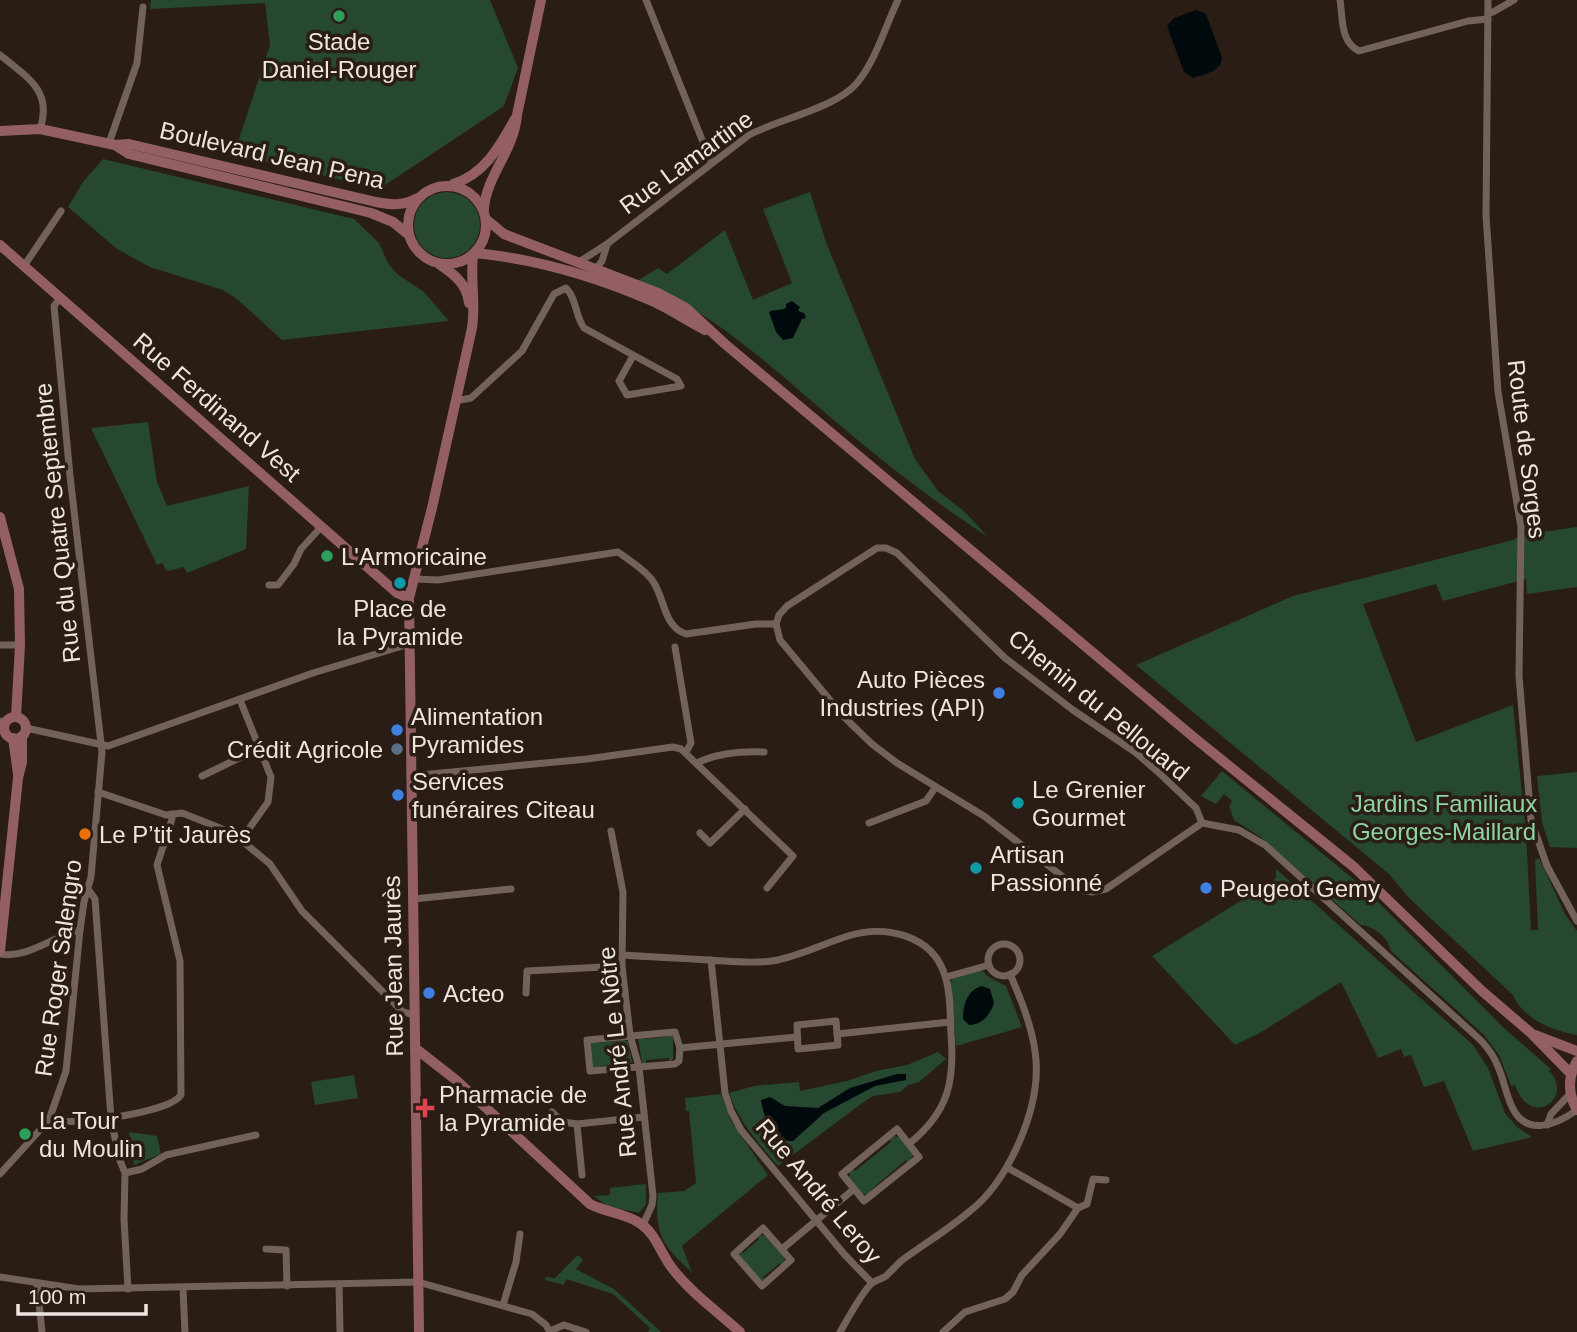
<svg xmlns="http://www.w3.org/2000/svg" width="1577" height="1332" font-family="Arial,sans-serif">
<style>
.green{fill:#264730}
.water{fill:#000a0c}
.lines{fill:none;stroke-linecap:round;stroke-linejoin:round}
.street{stroke:#736259;stroke-width:7}
.secondary{stroke:#945f64;stroke-width:10}
.leisure-dot{fill:#2e9e5b;stroke:#2a1d15;stroke-width:2.5}
.culture-dot{fill:#0f9aa8;stroke:#2a1d15;stroke-width:2.5}
.shop-dot{fill:#3f7fe0;stroke:#2a1d15;stroke-width:2.5}
.service-dot{fill:#5c6f8a;stroke:#2a1d15;stroke-width:2.5}
.food-dot{fill:#e8710a;stroke:#2a1d15;stroke-width:2.5}
.health-dot{fill:#e0444e;stroke:#2a1d15;stroke-width:2.5}
.labels{text-anchor:middle;dominant-baseline:central;stroke-width:7;stroke-linejoin:round;paint-order:stroke}
.poi-label{font-size:24px;fill:#efe5df;stroke:#2a1d15;text-anchor:start}
.street-label{font-size:24px;fill:#efe5df;stroke:#2a1d15}
.park-label{font-size:24px;fill:#8ed4a2;stroke:#2a1d15}
</style>
<rect width="100%" height="100%" fill="#2a1d15"/>
<!-- green -->
<g class="green">
<path d="M151 0H490L518 68 504 106 379 189 234 154 270 45 265 3 150 9Z"/>
<path d="M103 159 354 219 379 243 388 263 397 274 424 292 449 321 282 340 237 299 223 290 150 267 117 249 68 207 83 182Z"/>
<circle cx="447" cy="225" r="33"/>
<path d="M810 192 826 242 915 459 938 491 965 512 988 537C935 502 884 463 836 422 774 369 713 311 637 281L658 268 667 274 725 230 753 300 792 283 763 209Z"/>
<path d="M148 422 157 482 167 506 249 486 246 549 187 573 184 567 167 571 162 563 157 565 91 428Z"/>
<path d="M1577 527V587L1527 594 1526 579 1443 601 1436 584 1363 604 1416 742 1513 705 1526 834 1531 930H1538L1535 860 1539 858 1565 914 1577 931V1035C1553 1031 1523 1019 1513 995L1410 899 1389 874 1136 665 1293 596 1513 540 1521 535Z"/>
<path d="M1222 771 1363 887 1505 1029 1551 1069 1549 1071C1575 1097 1531 1131 1515 1085L1511 1086 1499 1055 1484 1035 1391 951C1388 937 1375 927 1361 925L1259 836 1234 820 1229 806 1232 801 1224 794 1216 804 1201 796Z"/>
<path d="M1577 772V848L1550 847 1542 822 1537 776Z"/>
<path d="M1276 869 1473 1045 1488 1068 1505 1113 1517 1127 1532 1137 1473 1151 1444 1081 1424 1087 1411 1055 1404 1057 1401 1049 1378 1058 1341 982 1258 1034 1235 1045 1152 956 1271 882 1276 878Z"/>
<path d="M982 970 987 976 1006 986 1022 1027 956 1046 949 983 953 978Z"/>
<path d="M666 1033 673 1037V1059L669 1062V1058L646 1060V1064L642 1063 638 1038 642 1036 643 1039 666 1037Z"/>
<path d="M620 1038 628 1042 632 1062 624 1067 623 1064 600 1066V1069L592 1066 591 1042 596 1040 597 1043 620 1041Z"/>
<path d="M938 1052 946 1059 919 1082 908 1085 900 1092 873 1096 865 1101 778 1166C759 1144 739 1122 729 1093L754 1086 799 1082 800 1091 847 1081 876 1071 907 1065Z"/>
<path d="M354 1075 358 1098 315 1105 311 1082Z"/>
<path d="M721 1094 731 1121 768 1175 682 1246 692 1272C663 1247 654 1233 658 1193L684 1191 696 1183 689 1111H686L685 1098Z"/>
<path d="M129 1132 157 1136 161 1154 134 1165Z"/>
<path d="M893 1136 899 1137 913 1155 909 1162 906 1160 871 1190 872 1193 863 1195 849 1180 850 1172 853 1169 855 1171 891 1142 889 1139Z"/>
<path d="M646 1184V1204L639 1213 607 1206 594 1196 610 1195V1188Z"/>
<path d="M764 1235 784 1256 785 1261 782 1266 780 1263 763 1277 765 1280 759 1281 739 1257 740 1251 743 1253 759 1239 758 1236Z"/>
<path d="M578 1255 583 1260 576 1269 614 1289 661 1332H648L650 1328 613 1294 566 1279 564 1285 545 1280 546 1277 555 1278Z"/>
</g>
<!-- water -->
<g class="water">
<path d="M1196 10 1206 14 1222 58C1221 72 1204 74 1193 78L1184 72 1167 26 1174 18Z"/>
<path d="M792 301 800 307 798 311 804 313 806 318 802 319 793 338 783 340 776 332 769 312C775 309 780 311 786 308V304Z"/>
<path d="M982 986 990 989 994 1003C990 1015 982 1025 969 1025L963 1019C963 1005 967 990 982 986Z"/>
<path d="M897 1074H906V1080L875 1086 824 1113 793 1141C774 1142 763 1117 761 1100L770 1097 785 1106 818 1108 850 1088Z"/>
</g>
<g class="lines">
<!-- street -->
<g class="street">
<path d="M646 0 711 162"/>
<path d="M1340 0C1343 18 1340 42 1359 51L1468 21 1488 19"/>
<path d="M1488 0 1486 215 1498 392 1521 527 1519 676 1531 820 1547 866 1577 921"/>
<path d="M1488 13 1493 12 1514 0"/>
<path d="M0 55C27 77 53 91 40 129"/>
<path d="M109 143 137 63 143 7"/>
<path d="M579 262 607 244 749 135C779 119 836 108 857 83 876 60 885 27 898 0"/>
<path d="M24 266 61 211"/>
<path d="M594 271 602 261 607 245"/>
<path d="M455 401 471 398 522 351 554 294 566 288C577 299 575 316 584 328L677 379 681 386 627 395 619 381 633 356"/>
<path d="M877 548H886L897 553 1005 658 1073 710 1135 752 1157 771 1196 808 1202 823 1106 889 1092 892 1080 890 984 816 897 763 872 744 844 717 780 640 776 624 779 615 787 606Z"/>
<path d="M415 579 438 580 618 552C629 560 644 569 652 580 665 597 663 627 686 634L756 624H776"/>
<path d="M269 585H278L294 564 301 549 322 526"/>
<path d="M0 645H20"/>
<path d="M675 647 691 743 686 752"/>
<path d="M240 700 271 777 268 802 241 840"/>
<path d="M0 721 5 723"/>
<path d="M26 728 108 746 313 673 409 644"/>
<path d="M697 763C717 753 742 751 764 752"/>
<path d="M202 776 260 748"/>
<path d="M410 776 587 759 673 747 681 749 793 856 767 888"/>
<path d="M98 792 166 815 182 813 225 830 241 840 270 864 302 911 403 1012 415 1015"/>
<path d="M869 823 926 801 935 788"/>
<path d="M1202 823 1239 830 1265 845 1475 1035C1483 1042 1490 1050 1495 1060 1503 1075 1505 1092 1512 1107 1526 1137 1556 1125 1577 1110"/>
<path d="M611 831 623 892 622 966 630 1035 639 1067 653 1196 652 1205 643 1225"/>
<path d="M700 833 710 843 745 809"/>
<path d="M88 889 95 899 111 1118 119 1158 125 1173 124 1219 128 1289"/>
<path d="M414 899 511 889"/>
<circle cx="1004" cy="960" r="16"/>
<path d="M0 954C28 959 53 936 80 930"/>
<path d="M622 955C651 957 679 958 708 960 729 961 750 964 772 961 798 957 822 944 848 936 885 924 933 935 945 976 951 993 950 1016 951 1034 955 1082 948 1112 910 1143"/>
<path d="M711 960 725 1093 731 1111 741 1130 844 1254 872 1283"/>
<path d="M946 977 989 965"/>
<path d="M526 993 527 971 622 966"/>
<path d="M836 1021 838 1045 798 1049 797 1025Z"/>
<path d="M675 1032 680 1048 679 1061 675 1064 590 1071 587 1040Z"/>
<path d="M837 1034 950 1022"/>
<path d="M680 1048 797 1037"/>
<path d="M552 1112 563 1122 577 1124"/>
<path d="M49 1120C71 1126 170 1113 181 1095L180 961 157 865 172 819 171 814"/>
<path d="M1547 1125 1551 1114 1570 1094"/>
<path d="M897 1129 919 1157 864 1201 842 1174Z"/>
<path d="M125 1173 142 1169 166 1155 256 1135"/>
<path d="M0 1174 49 1120 66 1071 80 930 84 902 91 877 102 752 70 476 54 306 60 298"/>
<path d="M582 1175 577 1124 644 1117"/>
<path d="M1078 1208 1087 1204 1093 1179 1106 1180"/>
<path d="M763 1228 791 1260 762 1286 734 1254Z"/>
<path d="M266 1249 286 1250 287 1286"/>
<path d="M782 1249 854 1189"/>
<path d="M0 1277 79 1289 418 1282 532 1314 546 1325 550 1332"/>
<path d="M37 1283 42 1332"/>
<path d="M339 1284 340 1332"/>
<path d="M183 1288 185 1332"/>
<path d="M503 1305 516 1262 520 1234"/>
<path d="M550 1331 564 1325 586 1332"/>
<path d="M840 1332C847 1320 862 1292 872 1283 876 1280 882 1279 886 1276 891 1271 896 1266 901 1261 924 1244 949 1229 970 1211 991 1195 1006 1171 1017 1147 1048 1079 1039 1041 1010 974"/>
<path d="M943 1332 965 1312 1005 1299 1013 1292 1022 1275 1060 1234 1078 1208 1008 1168"/>
</g>
<!-- secondary -->
<g class="secondary">
<path d="M0 131 40 129 115 145 129 144 376 202C392 205 403 206 418 198"/>
<path d="M115 145 129 154 371 213 393 222 409 235"/>
<path d="M453 184C485 174 499 147 515 119"/>
<circle cx="447" cy="225" r="39"/>
<path d="M484 209C486 176 514 151 517 115L541 0"/>
<path d="M487 220 504 234 658 293 686 308 725 344 1197 740 1354 867 1482 991 1531 1033 1571 1074"/>
<path d="M0 245 397 593 409 598"/>
<path d="M475 253C536 259 595 276 652 301 670 309 687 321 705 330"/>
<path d="M439 264C454 274 467 284 469 303"/>
<path d="M0 517 19 589 20 645 16 717"/>
<circle cx="15" cy="728" r="11"/>
<path d="M13 738 18 774"/>
<path d="M0 951 18 778 22 762V736"/>
<path d="M1535 1035 1577 1051"/>
<path d="M415 1048 456 1080 590 1204C607 1213 626 1213 641 1224 656 1234 661 1254 672 1268 690 1292 718 1312 740 1332"/>
<path d="M1577 1061C1567 1078 1568 1094 1577 1110"/>
<path d="M419 1332 409 598 432 508 472 328C476 303 470 280 473 255"/>
</g>
</g>
<!-- markers -->
<g class="leisure-dot">
<circle cx="339" cy="16" r="7"/>
<circle cx="327" cy="556" r="7"/>
<circle cx="25" cy="1134" r="7"/>
</g>
<g class="culture-dot">
<circle cx="400" cy="583" r="7"/>
<circle cx="1018" cy="803" r="7"/>
<circle cx="976" cy="868" r="7"/>
</g>
<g class="shop-dot">
<circle cx="999" cy="693" r="7"/>
<circle cx="397" cy="730" r="7"/>
<circle cx="398" cy="795" r="7"/>
<circle cx="1206" cy="888" r="7"/>
<circle cx="429" cy="993" r="7"/>
</g>
<circle class="service-dot" cx="397" cy="749" r="7"/>
<circle class="food-dot" cx="85" cy="834" r="7"/>
<path class="health-dot" d="M421.5 1097.5h7v7h7v7h-7v7h-7v-7h-7v-7h7z"/>
<g class="labels">
<!-- poi labels -->
<g class="poi-label">
<text x="339" y="41" text-anchor="middle">Stade<tspan x="339" dy="28">Daniel-Rouger</tspan></text>
<text x="341" y="556">L'Armoricaine</text>
<text x="400" y="608" text-anchor="middle">Place de<tspan x="400" dy="28">la Pyramide</tspan></text>
<text x="985" y="679" text-anchor="end">Auto Pièces<tspan x="985" dy="28">Industries (API)</tspan></text>
<text x="411" y="716">Alimentation<tspan x="411" dy="28">Pyramides</tspan></text>
<text x="383" y="749" text-anchor="end">Crédit Agricole</text>
<text x="412" y="781">Services<tspan x="412" dy="28">funéraires Citeau</tspan></text>
<text x="1032" y="789">Le Grenier<tspan x="1032" dy="28">Gourmet</tspan></text>
<text x="99" y="834">Le P’tit Jaurès</text>
<text x="990" y="854">Artisan<tspan x="990" dy="28">Passionné</tspan></text>
<text x="1220" y="888">Peugeot Gemy</text>
<text x="443" y="993">Acteo</text>
<text x="439" y="1094">Pharmacie de<tspan x="439" dy="28">la Pyramide</tspan></text>
<text x="39" y="1120">La Tour<tspan x="39" dy="28">du Moulin</tspan></text>
</g>
<!-- street labels -->
<g class="street-label">
<text transform="translate(272 155) rotate(13)">Boulevard Jean Pena</text>
<text transform="translate(686 162) rotate(-36)">Rue Lamartine</text>
<text transform="translate(217 407) rotate(41)">Rue Ferdinand Vest</text>
<text transform="translate(1527 449) rotate(83)">Route de Sorges</text>
<text transform="translate(57 523) rotate(-96)">Rue du Quatre Septembre</text>
<text transform="translate(1099 705) rotate(39)">Chemin du Pellouard</text>
<text transform="translate(393 966) rotate(-91)">Rue Jean Jaurès</text>
<text transform="translate(58 968) rotate(-82)">Rue Roger Salengro</text>
<text transform="translate(617 1052) rotate(-96)">Rue André Le Nôtre</text>
<text transform="translate(819 1191) rotate(50)">Rue André Leroy</text>
</g>
<!-- park labels -->
<g class="park-label">
<text x="1444" y="803">Jardins Familiaux<tspan x="1444" dy="28">Georges-Maillard</tspan></text>
</g>
</g>
<!-- scale -->
<path d="M18 1304v10h128v-10" fill="none" stroke="#efe5df" stroke-width="3.5"/>
<text x="28" y="1304" font-size="21" fill="#efe5df" stroke="#2a1d15" stroke-width="5" paint-order="stroke">100 m</text>
</svg>
